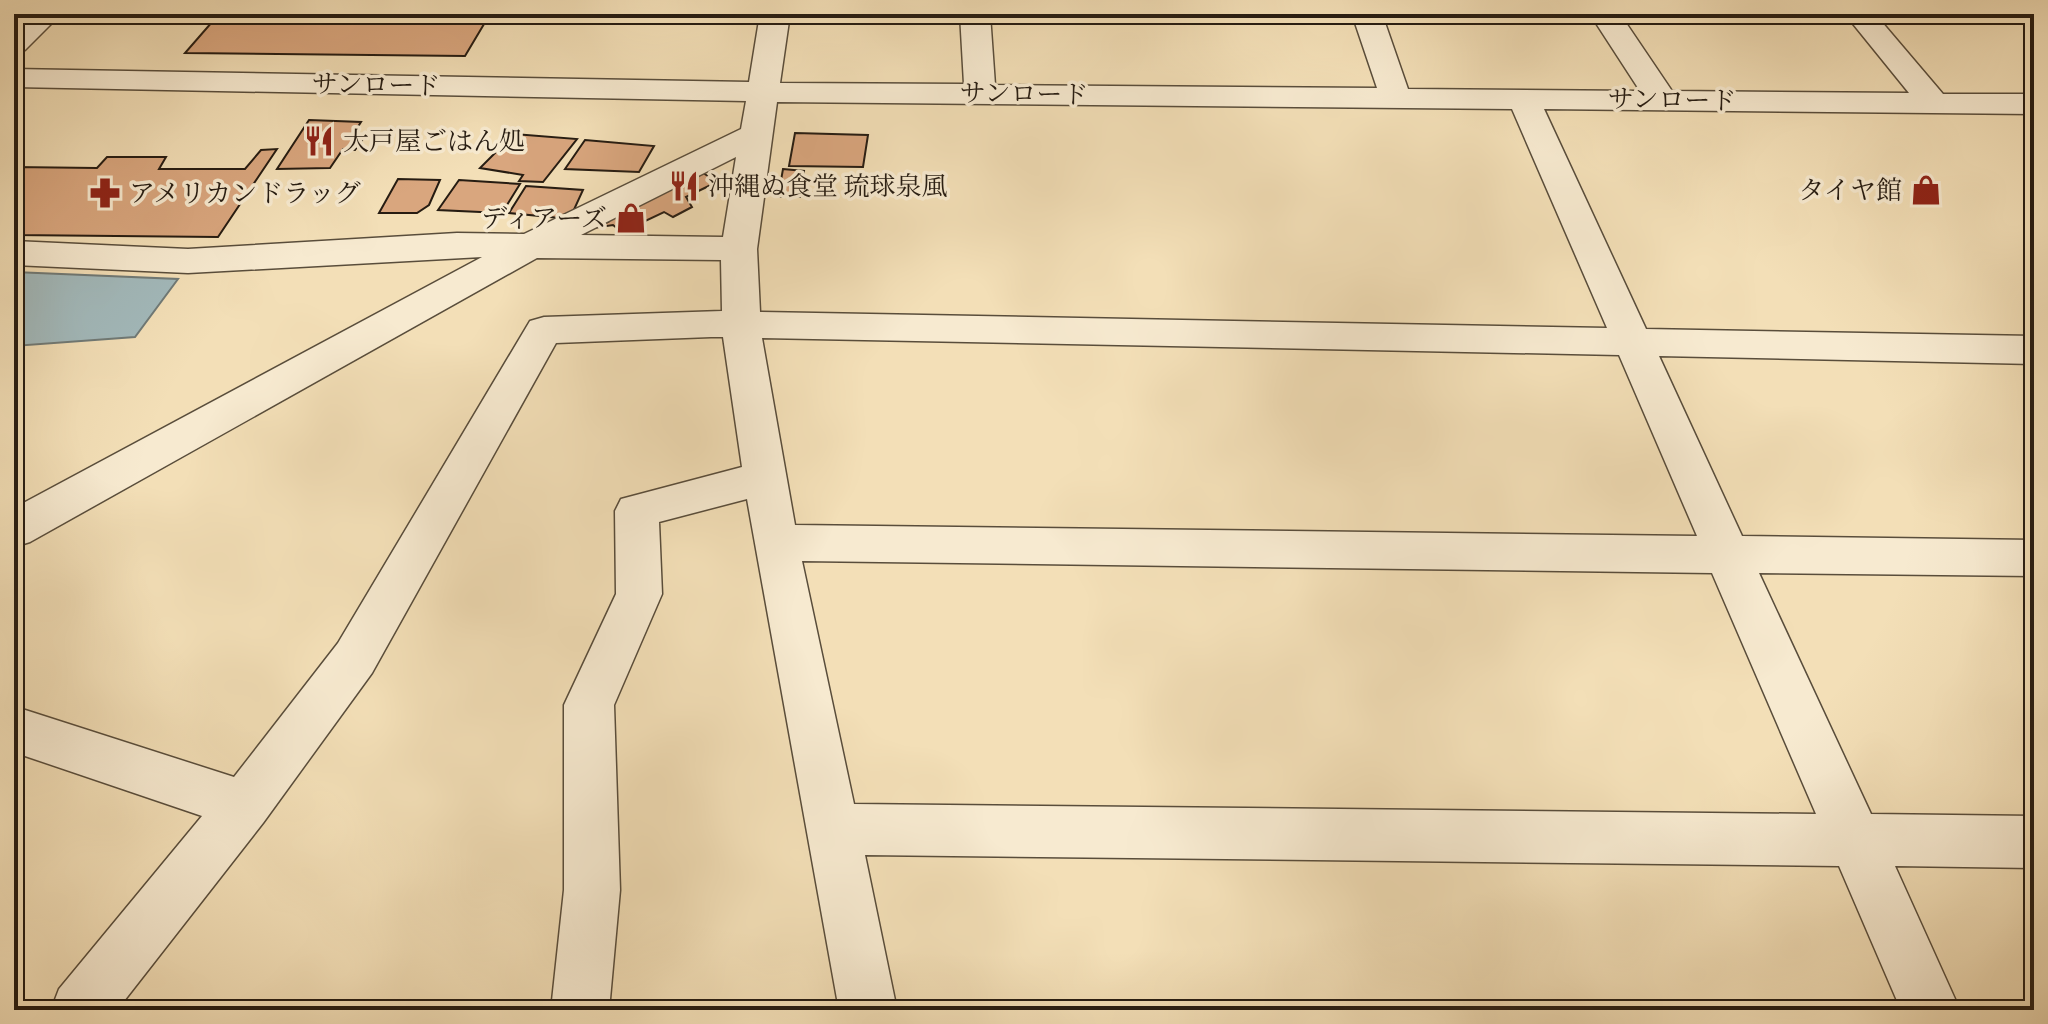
<svg xmlns="http://www.w3.org/2000/svg" width="2048" height="1024" font-family="'IM FELL French Canon','Noto Serif JP',serif">
<style>
.water{fill:#a2b9bb;stroke:#707a77;stroke-width:2}
.building{fill:#d9a67e;stroke:#261c12;stroke-width:2}
.lines{fill:none;stroke-linecap:round;stroke-linejoin:round}
.minor-casing{stroke:#594d3b;stroke-width:3}
.minor{fill:#f7ead0;fill-rule:evenodd}
.labels{text-anchor:middle;dominant-baseline:central;stroke-width:7;stroke-linejoin:round;paint-order:stroke}
.far-street-label{font-size:26px;fill:#261c12;stroke:#f7ead0}
.far-poi-label{font-size:26px;fill:#261c12;stroke:#f7ead0;text-anchor:start}
</style>
<rect width="100%" height="100%" fill="#f3dfb7"/>
<filter id="stains"><feTurbulence type="fractalNoise" baseFrequency=".0025" numOctaves="4"/><feColorMatrix values="0 0 0 0 .2 0 0 0 0 .09 0 0 0 0 .02 0 0 0 .5 -.17"/></filter>
<radialGradient id="worn" r=".72"><stop offset=".6" stop-color="#630" stop-opacity="0"/><stop offset="1" stop-color="#630" stop-opacity=".3"/></radialGradient>
<!-- water -->
<path class="water" d="M14 272 178 279 135 337 14 346Z"/>
<!-- building -->
<g class="building">
<path d="M139 14H203L196 22 132 21Z"/>
<path d="M219 14H490L465 56 185 53Z"/>
<path d="M525 14 565 15 563 20 524 19Z"/>
<path d="M309 120 361 122 352 136H365L355 150 343 149 330 168 277 169Z"/>
<path d="M795 133 868 135 863 167 789 166Z"/>
<path d="M514 134 577 139 543 182 519 181 523 175 480 168Z"/>
<path d="M585 140 654 146 639 172 565 169Z"/>
<path d="M277 149 218 237 14 235V167L97 168 107 157H166L159 169H245L261 150Z"/>
<path d="M697 169 717 182 686 197 692 207 673 217 664 212 622 232 613 225 593 228 608 222 605 218Z"/>
<path d="M783 169 804 171 800 197H778Z"/>
<path d="M398 179 440 180 429 205 417 213H379Z"/>
<path d="M459 180 520 184 502 213 438 210Z"/>
<path d="M526 186 583 190 572 214 560 218 509 213Z"/>
</g>
<g class="lines">
<!-- minor casing -->
<g class="minor-casing">
<g id="minor">
<path d="M29 14H61L25 50 14 53V28Z"/>
<path d="M760 14H790L780 83 964 84 960 14H990L995 85 1377 88 1352 14H1382L1408 89 1640 91 1590 14H1620L1672 91 1909 93 1845 14H1875L1943 94H2034V114L1544 109 1646 329 2034 336V364L1659 356 1742 536 2034 540V576L1759 573 1871 814 2034 816V868L1895 866 1960 1010H1901L1839 866 865 855 897 1010H839L747 499 659 522 662 594 614 705 620 890 609 1010H551L564 890V705L616 594 615 511 621 499 742 467 723 337H711L556 343 372 673 263 823 117 1010H51L59 989 202 816 25 756 14 760V710L19 708 234 777 338 643 530 321 544 317 722 311 721 260 537 258 30 542 14 547V508L482 257 188 273 14 265V241L188 249 457 233 524 234 741 129 746 101 14 87V69L749 82ZM777 102 1512 109 1607 328 760 312 757 249ZM736 157 723 237 581 235ZM762 338 1619 355 1697 536 795 525ZM802 561 1712 573 1816 814 854 804Z"/>
</g>
</g>
<!-- minor -->
<use href="#minor" class="minor"/>
</g>
<!-- icons -->
<defs>
<g id="restaurant-bare" transform="scale(2.4)"><path d="M-5-6h1v4h1v-4h1v4h1v-4h1v5L-1.5 .5V6h-2V.5L-5-1ZM5-6V6H3V1.5H1.5Q1.5-4 5-6Z" fill="#8f2418" stroke="#f7ead0" stroke-width="2.5" paint-order="stroke"/></g>
<g id="shop-bare" transform="scale(2.4)"><path d="M-5-2.5h2.3a2.7 3.5 0 0 1 5.4 0H5L5.5 6h-11ZM-1.5-2.5h3a1.5 2.3 0 0 0-3 0Z" fill="#8f2418" stroke="#f7ead0" stroke-width="2.5" paint-order="stroke"/></g>
<g id="pharmacy-bare" transform="scale(2.4)"><path d="M-2-6h4v4h4v4h-4v4h-4v-4h-4v-4h4Z" fill="#8f2418" stroke="#f7ead0" stroke-width="2.5" paint-order="stroke"/></g>
</defs>
<g fill-rule="evenodd">
<use href="#restaurant-bare" x="319" y="141"/>
<use href="#restaurant-bare" x="684" y="186"/>
<use href="#shop-bare" x="1926" y="190"/>
<use href="#pharmacy-bare" x="105" y="193"/>
<use href="#shop-bare" x="631" y="218"/>
</g>
<g class="labels">
<!-- far-street labels -->
<g class="far-street-label">
<text transform="translate(376 85) rotate(1)">サンロード</text>
<text transform="translate(1024 94) rotate(1)">サンロード</text>
<text transform="translate(1672 100) rotate(1)">サンロード</text>
</g>
<!-- far-poi labels -->
<g class="far-poi-label">
<text x="343" y="141">大戸屋ごはん処</text>
<text x="708" y="186">沖縄ぬ食堂 琉球泉風</text>
<text x="1902" y="190" text-anchor="end">タイヤ館</text>
<text x="129" y="193">アメリカンドラッグ</text>
<text x="607" y="218" text-anchor="end">ディアーズ</text>
</g>
</g>
<!-- margin -->
<rect width="2048" height="1024" fill="none" stroke="#f3dfb7" stroke-width="48"/>
<rect x="16" y="16" width="2016" height="992" fill="none" stroke="#261c12" stroke-width="4"/>
<rect x="24" y="24" width="2000" height="976" fill="none" stroke="#261c12" stroke-width="2"/>
<rect width="100%" height="100%" filter="url(#stains)"/>
<rect width="100%" height="100%" fill="url(#worn)"/>
</svg>
